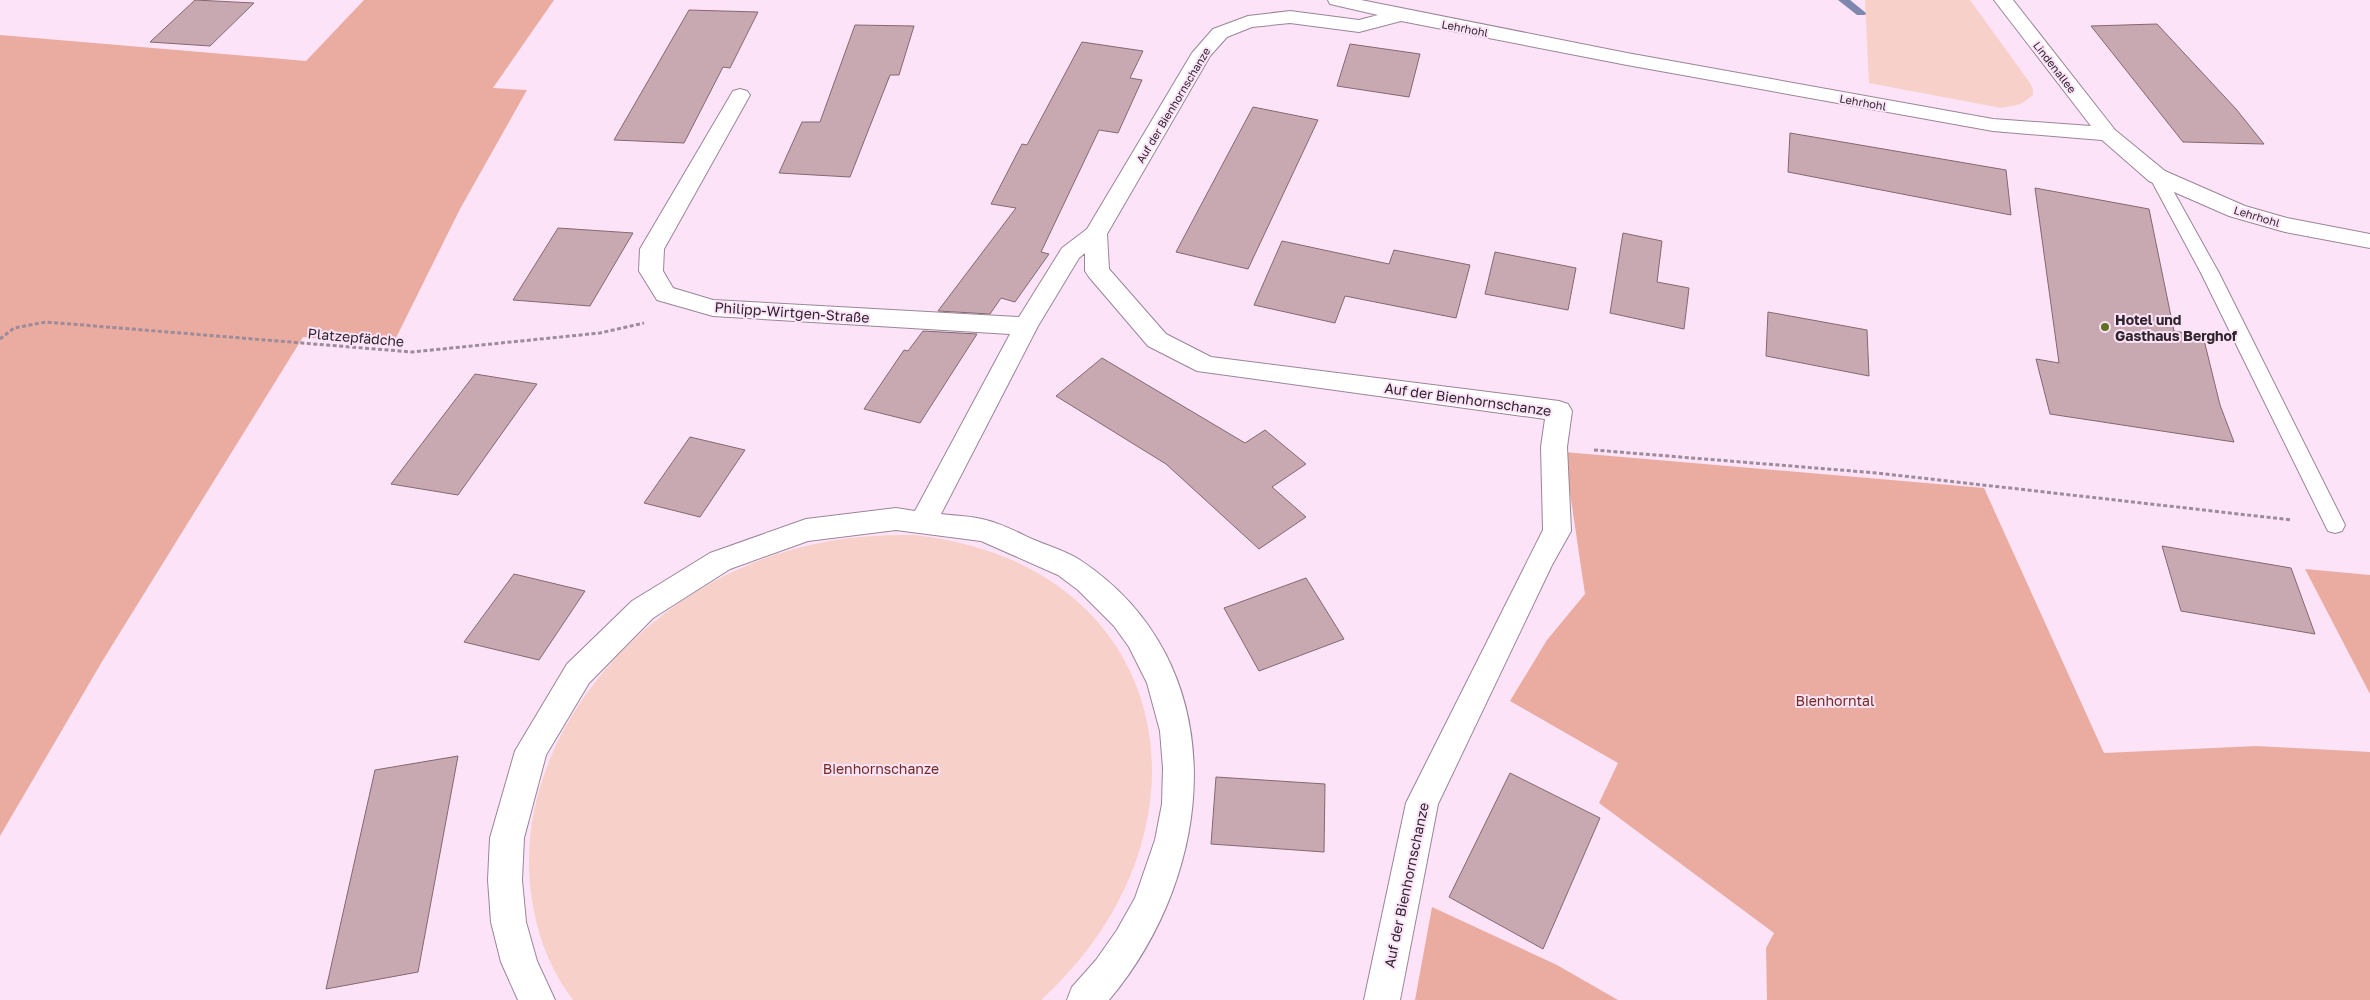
<svg xmlns="http://www.w3.org/2000/svg" width="2370" height="1000" font-family="'Golos Text',sans-serif">
<style>
.green{fill:#f7d1c9}
.forest{fill:#eaaca0}
.lines{fill:none;stroke-linecap:round;stroke-linejoin:round}
.stream{fill:#7e88ae;fill-rule:evenodd}
.building{fill:#c9a9b1;stroke:#84686f}
.lane-casing{stroke:#9a8597;stroke-width:2}
.street-casing{stroke:#9a8597;stroke-width:2}
.path{stroke:#9d8b9a;stroke-width:3;stroke-dasharray:4 2.5;stroke-linecap:butt}
.lane{fill:#fff;fill-rule:evenodd}
.street{fill:#fff;fill-rule:evenodd}
.poi-dot{fill:#5f7322;stroke:#fce3f8;stroke-width:2}
.labels{text-anchor:middle;dominant-baseline:central;stroke-width:4;stroke-linejoin:round;paint-order:stroke}
.far-street-label{font-size:11px;fill:#2e252d;stroke:#fce3f8}
.street-label{font-size:14px;fill:#2e252d;stroke:#fce3f8}
.poi-label{font-size:14px;font-weight:bold;fill:#2e252d;stroke:#fce3f8;text-anchor:start}
.park-label{font-size:14px;fill:#72291e;stroke:#fce3f8}
</style>
<rect width="100%" height="100%" fill="#fce3f8"/>
<!-- green -->
<g class="green">
<path d="M1865 0H1970L2030 83 2033 89V95L2021 104 2001 108 1869 83Z"/>
<path d="M915 535C1180 565 1224 834 1041 1000H573C553 974 540 943 534 911 504 766 612 626 739 569 795 543 854 534 915 535Z"/>
</g>
<!-- forest -->
<g class="forest">
<path d="M364 0H554L493 88 527 90 460 209 392 346 303 337 103 660 0 836V35L306 61Z"/>
<path d="M1564 452 1984 488 2104 753 2257 746 2370 752V1000H1767L1766 948 1774 933 1599 803 1618 763 1510 701 1547 640 1585 594Z"/>
<path d="M2305 569 2370 575V694Z"/>
<path d="M1432 907 1557 965 1618 1000H1415Z"/>
</g>
<g class="lines">
<!-- stream -->
<path class="stream" d="M1838 0H1850L1866 13 1865 15H1857Z"/>
</g>
<!-- building -->
<g class="building">
<path d="M195 0 254 3 210 46 150 42Z"/>
<path d="M689 10 758 12 730 68 723 67 684 143 614 140Z"/>
<path d="M2157 24 2236 109 2264 144 2183 142 2091 26Z"/>
<path d="M855 25 914 26 899 75H890L850 177 779 173 802 122H820Z"/>
<path d="M1082 42 1143 51 1130 78 1142 80 1118 133 1099 130 1041 252 1049 254 1015 302 1001 298 990 314 938 311 1016 208 991 204 1022 144 1027 145Z"/>
<path d="M1350 44 1420 54 1409 97 1337 86Z"/>
<path d="M1253 107 1318 120 1248 269 1176 252Z"/>
<path d="M1790 133 2006 170 2011 215 1788 172Z"/>
<path d="M2035 188 2149 209 2174 331 2203 336 2220 405 2234 442 2050 414 2036 359 2059 363Z"/>
<path d="M558 228 633 233 590 306 513 300Z"/>
<path d="M1623 233 1662 241 1657 282 1689 288 1684 329 1610 313Z"/>
<path d="M1282 241 1389 264 1394 250 1470 265 1456 318 1345 296 1335 323 1254 305Z"/>
<path d="M1495 252 1576 268 1568 310 1485 294Z"/>
<path d="M1768 312 1867 330 1869 376 1766 356Z"/>
<path d="M923 331 977 334 920 423 864 409 904 350 908 351Z"/>
<path d="M1102 358 1245 443 1265 430 1306 464 1272 487 1306 517 1259 549 1166 464 1056 396Z"/>
<path d="M475 374 537 384 458 495 391 484Z"/>
<path d="M690 437 745 450 700 517 644 503Z"/>
<path d="M2162 546 2291 568 2315 634 2181 611Z"/>
<path d="M514 574 585 591 539 660 464 642Z"/>
<path d="M1306 578 1344 639 1259 671 1224 608Z"/>
<path d="M458 756 418 972 326 989 375 770Z"/>
<path d="M1510 773 1600 818 1543 949 1449 897Z"/>
<path d="M1216 777 1325 784 1324 852 1211 844Z"/>
</g>
<g class="lines">
<!-- lane casing -->
<g class="lane-casing">
<path id="lane" d="M2157 171 2165 176 2219 273 2345 525 2342 531 2335 533 2328 531 2325 525 2201 273 2149 176Z"/>
</g>
<!-- street casing -->
<g class="street-casing">
<path id="street" d="M1328 0H1361L1627 53 1993 119 2091 126 1994 0H2013L2115 130 2165 171 2245 206 2287 218 2370 234V248L2285 232 2229 216 2149 181 2102 140 1993 131 1627 65 1401 21 1359 32 1290 23 1252 27 1227 37 1210 56 1107 234 1109 269 1166 334 1211 357 1559 401 1568 404 1572 411 1567 447 1571 531 1552 565 1438 804 1400 1000H1364L1406 803 1543 530 1541 447 1545 419 1197 371 1148 346 1089 277 1085 271V253L1079 258 1038 326 941 514C956 516 972 516 986 520 1002 524 1017 532 1032 539 1048 546 1066 551 1080 560 1236 663 1218 871 1109 1000H1067L1072 987 1096 960 1117 930 1135 898 1155 840 1162 804 1163 768 1160 731 1147 683 1129 647 1114 626 1078 590 1058 575 981 541 896 530 808 541 730 569 653 618 589 683 546 755 524 838 522 880 526 922 537 961 555 1000H518L501 962 491 922 488 880 490 838 515 751 567 664 632 601 710 553 806 519 896 508 915 511 1010 334 713 316 657 300 639 271 640 249 733 91 740 89 747 91 750 95 664 249 663 271 673 288 713 300 1019 317 1062 248 1087 229 1192 53 1213 29 1248 16 1290 11 1359 20 1378 15 1330 4Z"/>
</g>
<!-- path -->
<g class="path">
<path d="M0 339 14 328 46 322 412 352 600 333 644 323"/>
<path d="M1594 450 1877 473 2292 520"/>
</g>
<!-- lane -->
<use href="#lane" class="lane"/>
<!-- street -->
<use href="#street" class="street"/>
</g>
<!-- markers -->
<circle class="poi-dot" cx="2105" cy="327" r="5"/>
<g class="labels">
<!-- far-street labels -->
<g class="far-street-label">
<text transform="translate(1465 28) rotate(11)">Lehrhohl</text>
<text transform="translate(2055 67) rotate(52)">Lindenallee</text>
<text transform="translate(1863 102) rotate(10)">Lehrhohl</text>
<text transform="translate(1173 105) rotate(-59)">Auf der Bienhornschanze</text>
<text transform="translate(2257 216) rotate(17)">Lehrhohl</text>
</g>
<!-- street labels -->
<g class="street-label">
<text transform="translate(792 312) rotate(4)">Philipp-Wirtgen-Straße</text>
<text transform="translate(356 337) rotate(5)">Platzepfädche</text>
<text transform="translate(1468 399) rotate(8)">Auf der Bienhornschanze</text>
<text transform="translate(1406 885) rotate(-78)">Auf der Bienhornschanze</text>
</g>
<!-- poi labels -->
<g class="poi-label">
<text x="2115" y="319">Hotel und<tspan x="2115" dy="16">Gasthaus Berghof</tspan></text>
</g>
<!-- park labels -->
<g class="park-label">
<text x="1835" y="700">Bienhorntal</text>
<text x="881" y="768">Bienhornschanze</text>
</g>
</g>
</svg>
